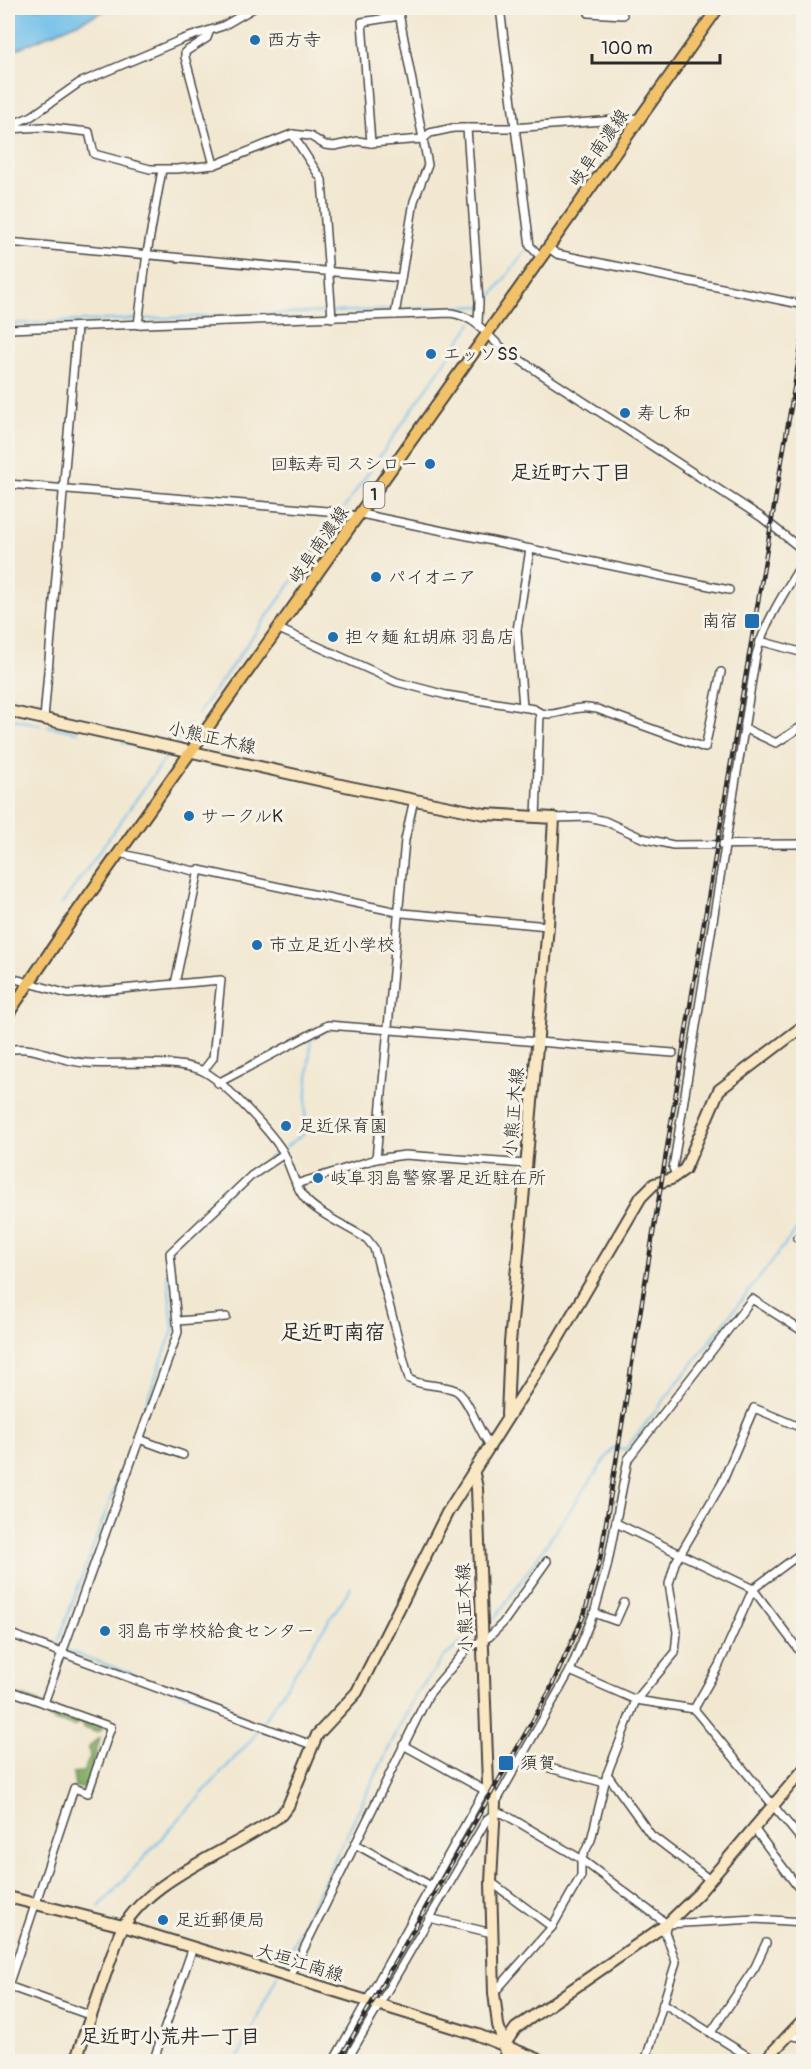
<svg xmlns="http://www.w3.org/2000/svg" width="811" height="2069" font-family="Pangolin,'Klee One',sans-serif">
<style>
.forest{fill:#84b067;stroke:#586e49;stroke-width:1.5}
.water{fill:#70bfea;stroke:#4e758a;stroke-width:1.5}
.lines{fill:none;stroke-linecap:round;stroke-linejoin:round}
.stream{stroke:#70bfea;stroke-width:2}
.street-casing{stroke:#494744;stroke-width:10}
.secondary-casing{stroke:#494744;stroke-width:14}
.primary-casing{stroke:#494744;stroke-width:14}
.street{stroke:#fff;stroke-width:7}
.secondary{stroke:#fae7c3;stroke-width:10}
.primary{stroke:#f2c26a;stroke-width:10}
.rail-casing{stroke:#2b2b2b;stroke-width:4.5}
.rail{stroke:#f7f3e8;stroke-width:2;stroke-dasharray:7;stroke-linecap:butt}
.poi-dot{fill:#1f6fb2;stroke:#f7f3e8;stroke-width:2}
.labels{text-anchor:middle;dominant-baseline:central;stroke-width:6;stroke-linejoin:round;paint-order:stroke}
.shield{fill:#f7f3e8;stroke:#686764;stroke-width:1.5}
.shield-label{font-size:16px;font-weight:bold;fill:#2b2b2b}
.poi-label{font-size:18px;fill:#2b2b2b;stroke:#f7f3e8;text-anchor:start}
.street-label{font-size:18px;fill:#2b2b2b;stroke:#f7f3e8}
.neighbourhood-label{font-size:20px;font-weight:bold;fill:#2b2b2b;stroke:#f7f3e8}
.quarter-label{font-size:21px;font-weight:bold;fill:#2b2b2b;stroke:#f7f3e8}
</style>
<rect width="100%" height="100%" fill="#f7f3e8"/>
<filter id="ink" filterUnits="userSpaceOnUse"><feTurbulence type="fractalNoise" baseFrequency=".0167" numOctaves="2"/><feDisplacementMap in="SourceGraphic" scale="12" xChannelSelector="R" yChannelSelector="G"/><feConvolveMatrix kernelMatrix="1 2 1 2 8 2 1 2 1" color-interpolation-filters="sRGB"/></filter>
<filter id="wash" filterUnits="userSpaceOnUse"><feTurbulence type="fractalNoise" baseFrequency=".008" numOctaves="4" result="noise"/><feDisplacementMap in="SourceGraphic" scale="24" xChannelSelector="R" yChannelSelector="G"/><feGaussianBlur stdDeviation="1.35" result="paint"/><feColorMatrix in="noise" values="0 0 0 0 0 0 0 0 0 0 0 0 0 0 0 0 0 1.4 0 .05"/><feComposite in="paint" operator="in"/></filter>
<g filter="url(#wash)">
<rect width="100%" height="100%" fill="#f2e8d2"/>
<!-- forest -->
<g class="forest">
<path d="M8 1692 36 1701 43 1706 101 1723 102 1729 96 1732 84 1728 81 1722 74 1726 54 1721 41 1712H35L28 1704 8 1699Z"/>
<path d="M100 1738 90 1777 84 1788 75 1787 73 1773 83 1772 90 1758 89 1747Z"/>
</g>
<!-- water -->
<path class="water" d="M8 8H112L8 53Z"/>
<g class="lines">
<!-- stream -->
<g class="stream">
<path d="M484 306 526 250"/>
<path d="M142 319 484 306"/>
<path d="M8 324 136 319"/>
<path d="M344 508 472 323"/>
<path d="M197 715 338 517"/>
<path d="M8 718 41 725"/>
<path d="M47 726 78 732"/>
<path d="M176 742 190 723"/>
<path d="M62 904 169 753 122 742"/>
<path d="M286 1147 304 1133 311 1038 324 1031"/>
<path d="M485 1625 496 1617 613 1448 626 1449 804 1220"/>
<path d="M8 1629 239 1713"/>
<path d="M56 1647 173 1330 165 1249 247 1174 277 1153"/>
<path d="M99 1907 251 1740 351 1587"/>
<path d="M280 1971 414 1697 444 1657 478 1629"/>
<path d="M236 2062 277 1976"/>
</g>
</g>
</g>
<g filter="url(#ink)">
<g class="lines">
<!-- street casing -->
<g class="street-casing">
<g id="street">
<path d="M500 8 530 246 542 258"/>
<path d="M588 8 589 13 623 15"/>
<path d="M210 30 207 38 185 52V57L214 165"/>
<path d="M8 126 32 116 79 83 183 39 223 26 254 8"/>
<path d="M467 128 479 302 478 322"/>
<path d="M8 129 43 127 89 132 94 154 150 169H177L214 165 292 134 310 136 325 145 334 146 358 141 371 143 423 139 430 133 453 128H513L640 118"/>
<path d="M292 134 322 180 332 318"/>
<path d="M371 143 362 22 399 16"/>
<path d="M8 242 401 278"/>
<path d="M549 248 557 254 804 305"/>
<path d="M395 315 414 201 428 165 398 8"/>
<path d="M138 325 147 253 162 170"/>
<path d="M8 329 451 313C480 318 484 335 506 351L761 517 804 551"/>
<path d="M8 484 339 512 359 517"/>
<path d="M361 514 729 590"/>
<path d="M279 629 397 682 446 695 534 709C549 721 566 708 582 708 587 707 592 709 597 709L705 748 721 672"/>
<path d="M760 641 804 653"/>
<path d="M523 707 517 630 530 549"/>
<path d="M44 719 77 327"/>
<path d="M744 728 776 743 804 725"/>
<path d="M536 818 540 714"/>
<path d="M554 818 588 817 605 821 642 838 673 845 804 844"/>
<path d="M119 853 194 871 199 870 402 913 548 926"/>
<path d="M199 870 175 984 221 980 213 1058 203 1071"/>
<path d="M8 977 68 994 175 984"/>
<path d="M8 1050C37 1044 57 1062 87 1063 118 1065 173 1059 201 1070 223 1080 268 1129 282 1150 290 1164 293 1182 303 1196 314 1212 350 1228 367 1239L374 1248 409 1379C423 1387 440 1384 455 1390 468 1396 478 1431 490 1445"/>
<path d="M218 1083 328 1025 673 1053"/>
<path d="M376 1159 405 840 414 799"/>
<path d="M677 1176 673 1168 756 655C765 621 786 590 804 560"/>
<path d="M296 1184 376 1159 405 1155 526 1164"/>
<path d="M797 1238 804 1242"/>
<path d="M178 1321 226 1317"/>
<path d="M139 1439 183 1455"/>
<path d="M616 1523 753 1589 804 1657"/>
<path d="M594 1613 616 1621 624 1603"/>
<path d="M8 1633 312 1745"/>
<path d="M570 1671 636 1700 694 1709 804 1843"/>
<path d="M8 1690 111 1727 88 1793 74 1788 8 1986"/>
<path d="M44 1703 178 1332 170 1253 251 1176 284 1154"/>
<path d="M694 1709 719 1665 753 1589 804 1551"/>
<path d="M403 1745 484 1790"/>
<path d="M520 1760 605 1783"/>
<path d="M607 1774 651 1835 710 1880"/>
<path d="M495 1804 570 1671 595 1610 607 1567 628 1459 752 1299 804 1332"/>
<path d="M495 1812 504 1814 581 1859 667 1924 755 1919 804 1922"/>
<path d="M753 1827 797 1886"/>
<path d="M355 1844 431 1886"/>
<path d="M491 1882 552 1927"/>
<path d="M429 1918 492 1933"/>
<path d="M290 1977 429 1694 468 1648 489 1637 503 1623 547 1561"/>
<path d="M8 1986 92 2016"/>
<path d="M494 1993 552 1927 581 1876V1859L591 1840 607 1774 636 1700 675 1653 677 1632 669 1584 675 1563 722 1483 754 1408 804 1429"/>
<path d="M663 2003 757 2062"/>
<path d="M712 2031 755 1967 766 1943"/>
<path d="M789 2035 804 2038"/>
<path d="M153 2062 193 1947"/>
<path d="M333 2062 488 1784"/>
<path d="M346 2062 487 1819 495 1813"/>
<path d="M645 2062 676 1962 665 1932 667 1924"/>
</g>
</g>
<!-- secondary casing -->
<g class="secondary-casing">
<g id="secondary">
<path d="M8 711 350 787 485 814 554 818 548 926 510 1343 507 1415"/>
<path d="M474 1474 477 1488 488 1784 495 1804 491 1882 494 1993 498 2025 509 2062"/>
<path d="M8 1897 123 1926 478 2035 545 2062"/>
<path d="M504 2045 516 2028 667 1924 698 1894 804 1769"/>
<path d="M75 2062 119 1935C144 1878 233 1851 281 1815L288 1806 317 1735 357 1692 447 1513 556 1342 641 1197 654 1184 671 1179 685 1169 719 1090 802 1027"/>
<path d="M763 2062 804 2019"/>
</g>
</g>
<!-- primary casing -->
<g class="primary-casing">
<path id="primary" d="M8 1014 77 912 718 8"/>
</g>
<!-- street -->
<use href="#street" class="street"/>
<!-- secondary -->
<use href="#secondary" class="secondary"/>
<!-- primary -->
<use href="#primary" class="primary"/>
<!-- rail casing -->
<g class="rail-casing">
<path id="rail" d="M338 2062 549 1692 584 1615 600 1560 693 988 804 329"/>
</g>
<!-- rail -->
<use href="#rail" class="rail"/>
</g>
</g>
<!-- markers -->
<g class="poi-dot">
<circle cx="255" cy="40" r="6"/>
<circle cx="431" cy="354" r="6"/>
<circle cx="625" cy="413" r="6"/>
<circle cx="430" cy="464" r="6"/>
<circle cx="376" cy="577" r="6"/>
<rect x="744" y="613" width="16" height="16" rx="3"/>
<circle cx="333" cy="637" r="6"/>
<circle cx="189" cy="816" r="6"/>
<circle cx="257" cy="945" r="6"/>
<circle cx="286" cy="1126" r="6"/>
<circle cx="318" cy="1178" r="6"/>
<circle cx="105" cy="1631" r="6"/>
<rect x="498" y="1755" width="16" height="16" rx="3"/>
<circle cx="163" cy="1920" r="6"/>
</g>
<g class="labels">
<!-- shield labels -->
<rect class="shield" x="363.5" y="482" width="21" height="26" rx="4.5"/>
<g class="shield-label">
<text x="374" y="495">1</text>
</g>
<!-- poi labels -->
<g class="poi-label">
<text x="267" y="40">西方寺</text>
<text x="443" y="354">エッソSS</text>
<text x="637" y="413">寿し和</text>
<text x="418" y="464" text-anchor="end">回転寿司 スシロー</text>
<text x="388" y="577">パイオニア</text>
<text x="738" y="621" text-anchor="end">南宿</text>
<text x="345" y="637">担々麺 紅胡麻 羽島店</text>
<text x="201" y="816">サークルK</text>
<text x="269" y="945">市立足近小学校</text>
<text x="298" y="1126">足近保育園</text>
<text x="330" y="1178">岐阜羽島警察署足近駐在所</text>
<text x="117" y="1631">羽島市学校給食センター</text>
<text x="520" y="1763">須賀</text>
<text x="175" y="1920">足近郵便局</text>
</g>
<!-- street labels -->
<g class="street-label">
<text transform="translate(599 148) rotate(-55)">岐阜南濃線</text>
<text transform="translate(319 545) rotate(-55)">岐阜南濃線</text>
<text transform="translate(212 738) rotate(13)">小熊正木線</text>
<text transform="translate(514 1112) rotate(-85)">小熊正木線</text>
<text transform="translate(465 1608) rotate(-92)">小熊正木線</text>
<text transform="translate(300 1963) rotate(17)">大垣江南線</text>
</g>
<!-- neighbourhood labels -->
<g class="neighbourhood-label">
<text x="571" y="472">足近町六丁目</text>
<text x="170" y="2036">足近町小荒井一丁目</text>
</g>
<!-- quarter labels -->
<g class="quarter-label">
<text x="333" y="1332">足近町南宿</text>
</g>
</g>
<!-- margin -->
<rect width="811" height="2069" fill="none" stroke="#f7f3e8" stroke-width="30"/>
<!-- scale -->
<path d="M592 54v9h128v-9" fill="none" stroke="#2b2b2b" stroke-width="3"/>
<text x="601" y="54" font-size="18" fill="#2b2b2b" stroke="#f7f3e8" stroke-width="4.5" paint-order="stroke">100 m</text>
</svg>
